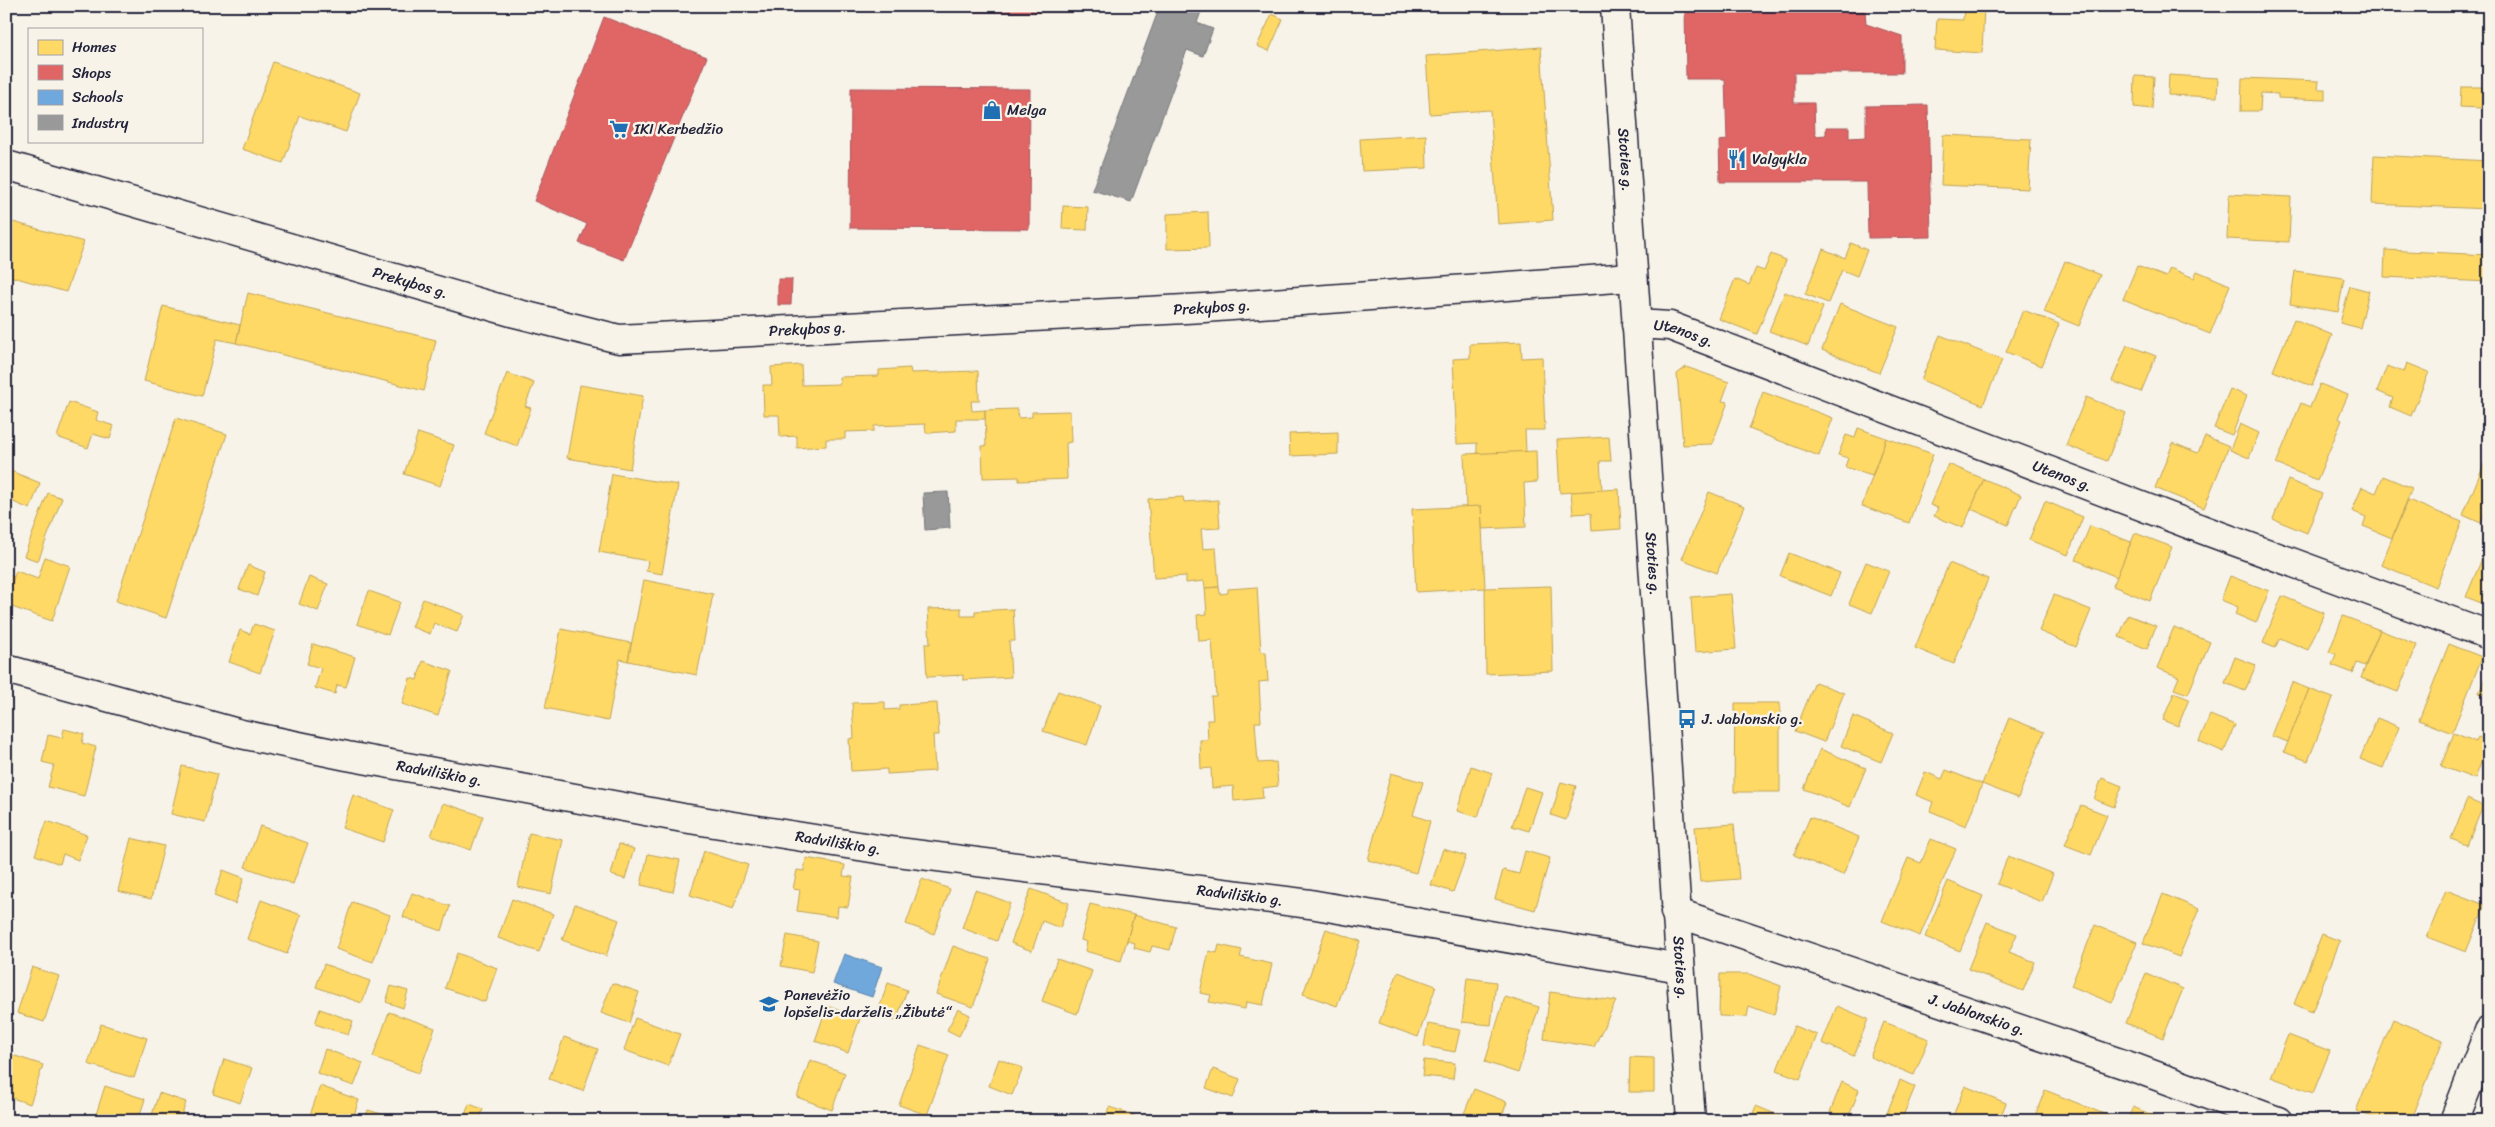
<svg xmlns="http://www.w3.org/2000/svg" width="2495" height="1127" font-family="Sriracha,sans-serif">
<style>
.homes{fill:#ffd966;stroke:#bda259}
.shops{fill:#e06666;stroke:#a75259}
.schools{fill:#6fa8dc;stroke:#5880ac}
.industry{fill:#999;stroke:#75757d}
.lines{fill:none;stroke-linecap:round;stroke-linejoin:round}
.minor-casing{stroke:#22223b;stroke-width:31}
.major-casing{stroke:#22223b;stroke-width:31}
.minor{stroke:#f7f3e8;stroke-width:28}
.major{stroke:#f7f3e8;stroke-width:28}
.labels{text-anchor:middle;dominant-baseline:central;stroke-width:5;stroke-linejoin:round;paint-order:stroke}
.poi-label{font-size:15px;fill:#22223b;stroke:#f7f3e8;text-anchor:start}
.street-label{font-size:15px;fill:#22223b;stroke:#f7f3e8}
</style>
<rect width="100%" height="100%" fill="#f7f3e8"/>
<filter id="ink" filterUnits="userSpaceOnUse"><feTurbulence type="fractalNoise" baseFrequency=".02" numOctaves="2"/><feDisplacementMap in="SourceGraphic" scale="10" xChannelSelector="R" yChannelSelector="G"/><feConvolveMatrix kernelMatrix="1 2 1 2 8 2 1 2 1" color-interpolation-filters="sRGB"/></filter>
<g filter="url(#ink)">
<!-- homes -->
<g class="homes">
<path d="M1964 6H1984L1982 53 1935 50 1937 19 1963 20Z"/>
<path d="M2372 6H2416V9Z"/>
<path d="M1272 14 1283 19 1269 51 1257 46Z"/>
<path d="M1541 47 1553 220 1498 224 1490 110 1430 114 1426 56Z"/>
<path d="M273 62 360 93 346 132 300 116 283 163 242 149Z"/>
<path d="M2169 75 2218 78 2217 97 2168 95Z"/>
<path d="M2135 76 2154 77 2152 109 2134 107Z"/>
<path d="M2242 78 2319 81 2318 89H2325V100L2278 98V94L2261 93 2260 111H2241Z"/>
<path d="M2461 87H2483L2482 108 2460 107Z"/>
<path d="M1426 135 1427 168 1362 171 1360 139Z"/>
<path d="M1943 135 2031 139 2028 189 1941 185Z"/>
<path d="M2374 155 2489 161V209L2372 204Z"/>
<path d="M2229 194 2291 197 2289 242 2227 239Z"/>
<path d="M1063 206 1088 207 1087 230 1062 229Z"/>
<path d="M1208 212 1209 248 1167 249V214Z"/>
<path d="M6 220 84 242 66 292 6 275Z"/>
<path d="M1851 243 1867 250 1857 276 1842 270 1828 303 1805 294 1823 249 1845 258Z"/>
<path d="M2385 250 2489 255V282L2384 277Z"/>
<path d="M1771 254 1786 260 1757 334 1719 319 1735 279 1749 285 1756 268 1764 271Z"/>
<path d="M2065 261 2100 275 2079 326 2044 312Z"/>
<path d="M2137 266 2166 277 2170 268 2194 278 2197 271 2230 285 2210 334 2123 299Z"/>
<path d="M2295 271 2344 278 2338 312 2290 304Z"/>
<path d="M2350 286 2369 291 2360 328 2340 323Z"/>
<path d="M1785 292 1823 307 1808 346 1769 331Z"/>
<path d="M248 293 436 340 424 391 236 343Z"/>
<path d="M1840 304 1898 327 1879 373 1822 350Z"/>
<path d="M163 306 240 325 236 343 217 339 202 396 144 381Z"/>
<path d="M2023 310 2059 324 2042 366 2006 352Z"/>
<path d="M2294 319 2332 335 2312 386 2273 371Z"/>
<path d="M1940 335 2002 360 1983 405 1921 380Z"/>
<path d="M1521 342 1522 358 1542 357 1545 430H1525L1526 452 1477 454V443L1457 444 1453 359 1470 358V344Z"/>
<path d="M2127 345 2156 356 2141 392 2112 381Z"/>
<path d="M2407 363 2429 372 2411 416 2390 407 2393 398 2377 391 2387 366 2404 372Z"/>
<path d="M801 365 802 385 840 384 839 377 879 376V370L910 368 911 373 978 371 979 401H971L972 411 985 410V419H956V431L926 433 925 424 874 426V431L845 432V439H826V446L797 448V436L780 437 779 415H764L763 385H772L771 367Z"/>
<path d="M1686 367 1729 382 1722 401 1728 402 1712 444 1683 445 1677 374Z"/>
<path d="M507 373 534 383 525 406 531 408 517 446 484 433Z"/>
<path d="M2320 384 2348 395 2338 418 2342 420 2317 480 2276 464 2301 403 2310 407Z"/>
<path d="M580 385 643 396 630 469 567 458Z"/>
<path d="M2230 389 2247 396 2232 435 2214 428Z"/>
<path d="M1763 392 1833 418 1819 456 1749 429Z"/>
<path d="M2086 397 2126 413 2107 461 2066 445Z"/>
<path d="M69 402 98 412 96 420 114 426 110 439 93 434 88 448 57 437Z"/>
<path d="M1017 409 1018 418 1032 417V412L1070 411 1071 442 1066 443 1067 479 1019 481V477L983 478 982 446H986L985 410Z"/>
<path d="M176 418 227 434 166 618 116 601Z"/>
<path d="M2240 424 2259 433 2249 458 2230 450Z"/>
<path d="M1858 428 1886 438 1872 476 1845 467 1848 458 1838 455 1846 435 1855 438Z"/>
<path d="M1338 432V454L1290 456 1289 434Z"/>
<path d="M418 433 454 445 440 486 404 474Z"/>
<path d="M2205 436 2229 446 2204 508 2155 488 2173 443 2198 453Z"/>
<path d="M1609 437 1611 461H1600L1602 490 1560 493 1557 440Z"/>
<path d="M1886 438 1933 454 1909 523 1862 506Z"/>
<path d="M1536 451 1537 482 1524 483 1526 527 1482 529 1481 506 1466 507 1464 454Z"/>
<path d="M2489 452V504L2481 523 2463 515Z"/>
<path d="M1948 464 1984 479 1963 528 1934 516 1938 508 1930 505Z"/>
<path d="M6 469 40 483 30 509 6 499Z"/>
<path d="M612 474 678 485 662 574 646 571 648 561 599 552Z"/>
<path d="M2383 476 2412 488 2392 538 2363 526 2366 517 2352 511 2362 487 2376 493Z"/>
<path d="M1984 479 2021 495 2008 525 1971 509Z"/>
<path d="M2288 480 2322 494 2307 533 2273 519Z"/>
<path d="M1619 489 1621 529 1592 531 1591 513 1573 514 1571 492Z"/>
<path d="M1709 492 1744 506 1717 573 1682 559Z"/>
<path d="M48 493 62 498 38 561 24 556Z"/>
<path d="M1183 497 1184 502 1218 500 1220 528 1201 529 1203 549 1216 548 1219 587 1205 588 1204 581 1186 583V576L1154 578 1148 499Z"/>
<path d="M2408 500 2462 522 2436 587 2381 565Z"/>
<path d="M2045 501 2083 517 2068 555 2029 540Z"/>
<path d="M1481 506 1485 588 1416 592 1412 509Z"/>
<path d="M2090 526 2131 542 2117 577 2076 560Z"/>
<path d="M2135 533 2172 547 2150 601 2113 586Z"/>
<path d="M2489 542V606L2466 597Z"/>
<path d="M1789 553 1840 573 1831 596 1780 576Z"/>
<path d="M45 557 70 566 52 621 6 605V598L16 571 38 579Z"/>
<path d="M1866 562 1889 571 1872 613 1849 604Z"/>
<path d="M1949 563 1988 579 1954 664 1915 648Z"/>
<path d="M248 565 265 572 257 596 239 589Z"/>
<path d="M6 574 14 577 6 598Z"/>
<path d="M2230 576 2269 591 2256 623 2235 614 2238 607 2221 600Z"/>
<path d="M309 577 328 584 318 611 299 604Z"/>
<path d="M644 580 713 594 697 675 628 661Z"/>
<path d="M1551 586 1553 671 1486 674 1485 588Z"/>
<path d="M1219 587 1220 594 1228 593V589L1257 587 1261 652H1266L1268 681 1259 682 1261 722H1255L1258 763 1276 762 1278 786 1262 788 1263 798 1234 801 1233 786 1212 788 1211 768 1201 769 1200 740H1208L1207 720H1213L1211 696H1216L1212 640 1199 641 1197 615 1207 614 1205 588Z"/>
<path d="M369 591 400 602 388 635 357 624Z"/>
<path d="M1731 594 1736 649 1695 652 1691 597Z"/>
<path d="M2054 595 2091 610 2076 647 2039 631Z"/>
<path d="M2282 596 2324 613 2308 650 2280 638 2275 648 2263 643Z"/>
<path d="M423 599 464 615 457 632 434 623 430 634 412 627Z"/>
<path d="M961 608V616H975V611L1013 609 1015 641H1009L1011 677 963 680V675L927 677 925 644H930L928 609Z"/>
<path d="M2128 615 2156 626 2147 649 2119 637Z"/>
<path d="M2343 616 2380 630 2365 666 2357 663 2353 673 2332 665 2336 654 2329 652Z"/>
<path d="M254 624 275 631 260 673 229 662 240 630 250 634Z"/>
<path d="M2174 627 2210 642 2188 694 2174 689 2179 677 2157 668Z"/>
<path d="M561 629 631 643 628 661 620 659 608 721 545 708Z"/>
<path d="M2380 630 2417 645 2398 692 2361 678Z"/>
<path d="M313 644 355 657 346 687 337 685 335 694 315 688 321 668 307 664Z"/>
<path d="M2449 644 2482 657 2452 733 2419 720Z"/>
<path d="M2235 657 2256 665 2245 691 2225 683Z"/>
<path d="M423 661 452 671 438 716 402 704 410 678 417 680Z"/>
<path d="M2489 668V696L2479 693Z"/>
<path d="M1815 682 1844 693 1824 742 1795 731Z"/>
<path d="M2292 682 2309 689 2288 742 2271 736Z"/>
<path d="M2309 689 2333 698 2308 761 2284 752Z"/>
<path d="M1058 691 1100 706 1087 745 1043 731Z"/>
<path d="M2174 693 2189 699 2178 726 2163 720Z"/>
<path d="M885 702V710L899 709V705L937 703 939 735H933L935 771 887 774V769L851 771 849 739 854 738 852 703Z"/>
<path d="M1735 703H1780V792H1734Z"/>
<path d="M2210 715 2235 725 2224 752 2199 741Z"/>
<path d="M1853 716 1893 733 1881 762 1841 746Z"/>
<path d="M2009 718 2044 732 2018 798 1982 784Z"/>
<path d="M2377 718 2399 727 2383 768 2360 759Z"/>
<path d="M64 729 84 734 82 743 96 747 84 796 48 787 54 765 42 762 48 735 62 738Z"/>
<path d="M2454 733 2476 742 2478 737 2489 741 2475 779 2441 766Z"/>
<path d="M1820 749 1866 768 1850 807 1804 789Z"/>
<path d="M182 766 217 774 205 822 171 814Z"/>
<path d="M1471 766 1492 773 1478 817 1457 811Z"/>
<path d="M1946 770 1982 784 1966 826 1930 811 1933 802 1916 795 1925 772 1942 779Z"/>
<path d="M1391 773 1423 782 1413 815 1430 821 1416 873 1368 860Z"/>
<path d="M2102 778 2122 786 2114 807 2094 799Z"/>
<path d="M1561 782 1576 786 1566 820 1551 815Z"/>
<path d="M1525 787 1542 792 1529 831 1512 826Z"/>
<path d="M353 795 394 810 383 842 342 828Z"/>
<path d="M2467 799 2483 806 2467 845 2451 839Z"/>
<path d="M443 803 483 816 471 850 431 836Z"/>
<path d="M2081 805 2107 815 2091 855 2065 845Z"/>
<path d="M1810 817 1859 837 1843 875 1794 855Z"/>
<path d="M47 821 87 835 78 860 63 854 60 864 35 855Z"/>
<path d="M1734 824 1739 879 1700 882 1695 827Z"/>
<path d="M260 826 308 843 293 884 245 867Z"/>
<path d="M529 833 563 840 551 894 518 887Z"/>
<path d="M131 838 164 846 151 899 118 891Z"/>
<path d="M1931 839 1956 849 1920 936 1882 921 1908 858 1921 863Z"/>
<path d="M619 844 634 849 625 879 611 875Z"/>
<path d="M1443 849 1466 856 1453 892 1431 885Z"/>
<path d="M704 851 748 865 733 909 690 895Z"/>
<path d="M1525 851 1550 858 1535 910 1495 899 1503 870 1519 874Z"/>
<path d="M648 854 680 860 673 892 641 885Z"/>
<path d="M2008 856 2053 874 2042 902 1997 884Z"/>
<path d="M806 858 845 865 843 876 853 877 848 907 838 906 837 917 797 911 800 890 793 889 797 870 804 871Z"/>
<path d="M223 870 244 878 235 904 214 896Z"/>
<path d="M922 879 950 889 934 934 906 924Z"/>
<path d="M1948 881 1983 896 1960 951 1925 937Z"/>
<path d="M1031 889 1069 903 1060 928 1042 921 1032 951 1011 943Z"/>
<path d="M975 890 1010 903 997 941 962 928Z"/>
<path d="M2446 890 2485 905 2466 952 2427 937Z"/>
<path d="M412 893 450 906 442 931 403 917Z"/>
<path d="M2163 894 2199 909 2179 957 2143 943Z"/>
<path d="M512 899 553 914 539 952 498 938Z"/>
<path d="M261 900 301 915 287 954 247 939Z"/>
<path d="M352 902 390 915 373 962 336 949Z"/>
<path d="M575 904 619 920 606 956 562 940Z"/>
<path d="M1090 904 1134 915 1121 961 1085 951 1087 942 1081 940Z"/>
<path d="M1134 915 1176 927 1170 950 1152 946 1150 952 1134 948 1135 943 1127 941Z"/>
<path d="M1987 922 2017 934 2009 952 2035 962 2023 991 1968 969Z"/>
<path d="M2095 925 2137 942 2112 1003 2071 986Z"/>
<path d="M1326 929 1360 941 1337 1006 1303 994Z"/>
<path d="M2322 934 2340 941 2312 1012 2294 1004Z"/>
<path d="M787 935 818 941 812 972 781 966Z"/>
<path d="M1219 945 1242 950 1240 957 1272 964 1263 1005 1246 1002 1245 1009 1209 1002 1211 995 1200 993 1209 951 1217 953Z"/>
<path d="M953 946 990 959 973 1007 936 994Z"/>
<path d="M457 953 497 968 485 1002 445 988Z"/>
<path d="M1057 959 1092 971 1077 1014 1042 1001Z"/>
<path d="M324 964 370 981 362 1003 316 987Z"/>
<path d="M32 967 59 976 44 1022 17 1013Z"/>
<path d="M1398 972 1436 986 1418 1037 1379 1023Z"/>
<path d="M2146 973 2183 989 2163 1038 2126 1023Z"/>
<path d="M1720 974H1749L1781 986 1774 1015 1749 1006 1747 1017 1719 1016Z"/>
<path d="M1467 978 1496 982 1491 1025 1462 1022Z"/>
<path d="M612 983 639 992 629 1023 601 1013Z"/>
<path d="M888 983 907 990 896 1021 877 1014Z"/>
<path d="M391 986 408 991 403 1008 386 1002Z"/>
<path d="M1550 992 1616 1001 1594 1047 1544 1039Z"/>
<path d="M1505 997 1539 1007 1518 1073 1485 1062Z"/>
<path d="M827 1006 860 1018 848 1053 815 1041Z"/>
<path d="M1837 1006 1868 1019 1854 1056 1822 1043Z"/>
<path d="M320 1009 353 1021 348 1035 315 1024Z"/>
<path d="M958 1009 970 1015 959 1036 947 1030Z"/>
<path d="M389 1012 435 1028 419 1073 373 1057Z"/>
<path d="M635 1018 680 1034 668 1066 624 1050Z"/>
<path d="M2393 1019 2443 1040 2411 1121H2382L2356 1111Z"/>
<path d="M1884 1022 1929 1039 1914 1075 1870 1057Z"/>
<path d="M101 1024 147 1038 134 1078 88 1064Z"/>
<path d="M1428 1024 1460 1030 1455 1052 1424 1046Z"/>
<path d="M1794 1026 1817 1035 1800 1079 1777 1070Z"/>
<path d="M2288 1035 2330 1051 2313 1093 2271 1077Z"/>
<path d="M564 1037 598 1049 583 1091 549 1079Z"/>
<path d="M920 1045 949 1055 927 1115 899 1105Z"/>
<path d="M325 1049 363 1063 354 1086 317 1073Z"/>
<path d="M6 1053 43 1065 30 1104 6 1096Z"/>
<path d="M1630 1057 1654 1058V1092H1629Z"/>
<path d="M224 1059 252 1068 240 1103 213 1094Z"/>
<path d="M999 1059 1023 1068 1012 1095 989 1086Z"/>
<path d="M810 1060 845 1073 832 1110 797 1097Z"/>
<path d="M1424 1060 1455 1063 1453 1079 1422 1076Z"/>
<path d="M1213 1069 1240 1079 1233 1098 1206 1088Z"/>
<path d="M1900 1080 1915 1087 1901 1121H1884Z"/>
<path d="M1842 1082 1859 1090 1848 1119 1830 1112Z"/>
<path d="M105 1086 145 1099 138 1121H94Z"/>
<path d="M320 1086 359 1100 352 1121H308Z"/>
<path d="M1965 1086 2006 1103 1999 1121H1951Z"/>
<path d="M1474 1089 1507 1102 1500 1121H1461Z"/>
<path d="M2045 1090 2109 1116 2107 1121H2033Z"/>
<path d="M159 1093 186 1102 180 1121H150Z"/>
<path d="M469 1104 483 1109 479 1121H463Z"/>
<path d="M1756 1106 1792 1121H1750Z"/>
<path d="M1109 1107 1134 1115 1132 1121H1104Z"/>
<path d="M2133 1107 2167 1121H2127Z"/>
<path d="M368 1110 388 1116 387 1121H364Z"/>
</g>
<!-- shops -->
<g class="shops">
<rect x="975" y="6" width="97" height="6"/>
<path d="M1685 6H1815L1821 12 1865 11 1866 24 1902 36V73H1794V103H1814L1815 136 1826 135V127H1849V138L1866 137V106L1928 105 1931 237 1868 238 1867 182H1720L1719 141 1727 140 1725 79H1686Z"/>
<path d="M604 17 707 57 624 260 579 243 587 224 534 201Z"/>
<path d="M851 88 1030 89 1029 229 850 228Z"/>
<path d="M778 279H792L791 305H778Z"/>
</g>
<!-- schools -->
<path class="schools" d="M844 954 882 967 872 997 833 984Z"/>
<!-- industry -->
<g class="industry">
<path d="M1160 6H1203L1197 23 1213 29 1203 56 1187 50 1131 202 1092 190Z"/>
<path d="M948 492 950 528 925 530 923 493Z"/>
</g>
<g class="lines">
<!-- minor casing -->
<g class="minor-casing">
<g id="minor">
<path id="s1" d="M6 165 515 313 619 339 1204 308 1631 277"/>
<path id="s2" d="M1636 324 1670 326 2204 530 2489 635"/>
<path id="s3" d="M6 669 241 734 347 756 683 818 890 851 1310 904 1680 968"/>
<path id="s4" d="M1675 912 2138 1069 2278 1121"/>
<path d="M2454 1121 2489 1031"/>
</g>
</g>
<!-- major casing -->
<g class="major-casing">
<g id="major">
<path id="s5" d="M1615 6 1691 1121"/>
</g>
</g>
<!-- minor -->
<use href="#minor" class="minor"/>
<!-- major -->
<use href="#major" class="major"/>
</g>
</g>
<!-- icons -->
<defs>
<g id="shop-bare" transform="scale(1.5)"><path d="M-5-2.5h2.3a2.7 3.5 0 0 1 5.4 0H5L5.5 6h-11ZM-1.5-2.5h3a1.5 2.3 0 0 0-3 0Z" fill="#1f6fb2" stroke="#f7f3e8" stroke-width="2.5" paint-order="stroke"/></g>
<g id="supermarket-bare" transform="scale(1.5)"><path d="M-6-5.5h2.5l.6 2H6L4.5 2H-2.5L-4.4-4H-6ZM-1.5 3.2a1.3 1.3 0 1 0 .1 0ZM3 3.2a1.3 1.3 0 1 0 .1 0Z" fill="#1f6fb2" stroke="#f7f3e8" stroke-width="2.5" paint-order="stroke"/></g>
<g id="restaurant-bare" transform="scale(1.5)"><path d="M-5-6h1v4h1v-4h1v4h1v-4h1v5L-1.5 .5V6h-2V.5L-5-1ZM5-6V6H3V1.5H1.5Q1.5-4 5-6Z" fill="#1f6fb2" stroke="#f7f3e8" stroke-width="2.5" paint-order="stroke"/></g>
<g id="bus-bare" transform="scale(1.5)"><path d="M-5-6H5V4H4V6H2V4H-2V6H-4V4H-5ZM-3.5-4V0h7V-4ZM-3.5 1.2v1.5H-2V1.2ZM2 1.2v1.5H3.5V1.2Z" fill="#1f6fb2" stroke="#f7f3e8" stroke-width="2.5" paint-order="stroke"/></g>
<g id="school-bare" transform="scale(1.5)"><path d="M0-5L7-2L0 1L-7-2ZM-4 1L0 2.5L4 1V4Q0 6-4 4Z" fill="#1f6fb2" stroke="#f7f3e8" stroke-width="2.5" paint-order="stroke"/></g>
</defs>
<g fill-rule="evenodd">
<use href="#shop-bare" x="992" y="110"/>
<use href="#supermarket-bare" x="619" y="129"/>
<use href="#restaurant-bare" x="1737" y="159"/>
<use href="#bus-bare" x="1687" y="719"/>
<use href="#school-bare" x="769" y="1004"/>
</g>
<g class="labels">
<!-- poi labels -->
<g class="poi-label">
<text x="1007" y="110">Melga</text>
<text x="634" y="129">IKI Kerbedžio</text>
<text x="1752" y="159">Valgykla</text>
<text x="1702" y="719">J. Jablonskio g.</text>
<text x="784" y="995">Panevėžio<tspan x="784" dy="17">lopšelis-darželis „Žibutė“</tspan></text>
</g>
<!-- street labels -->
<g class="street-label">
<text stroke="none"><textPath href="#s5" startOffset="154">Stoties g.</textPath></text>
<text stroke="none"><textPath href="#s1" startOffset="421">Prekybos g.</textPath></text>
<text stroke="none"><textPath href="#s1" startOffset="1231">Prekybos g.</textPath></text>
<text stroke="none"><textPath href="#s1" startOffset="826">Prekybos g.</textPath></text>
<text stroke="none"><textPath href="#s2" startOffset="49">Utenos g.</textPath></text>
<text stroke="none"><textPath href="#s2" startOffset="454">Utenos g.</textPath></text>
<text stroke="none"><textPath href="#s5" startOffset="559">Stoties g.</textPath></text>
<text stroke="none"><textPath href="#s3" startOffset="446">Radviliškio g.</textPath></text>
<text stroke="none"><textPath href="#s3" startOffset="851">Radviliškio g.</textPath></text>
<text stroke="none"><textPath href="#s3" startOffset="1256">Radviliškio g.</textPath></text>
<text stroke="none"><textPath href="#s5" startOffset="964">Stoties g.</textPath></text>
<text stroke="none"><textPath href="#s4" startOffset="319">J. Jablonskio g.</textPath></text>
</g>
</g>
<!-- margin -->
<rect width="2495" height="1127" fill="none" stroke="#f7f3e8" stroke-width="25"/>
<rect x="12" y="12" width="2470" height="1102" fill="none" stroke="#22223b" stroke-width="2" filter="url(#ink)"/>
<!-- legend -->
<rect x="28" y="28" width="175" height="115" fill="#f7f3e8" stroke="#a29fa3"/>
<rect x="38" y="40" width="25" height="15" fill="#ffd966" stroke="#a29fa3"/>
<text x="72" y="52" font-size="15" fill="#22223b">Homes</text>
<rect x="38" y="65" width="25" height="15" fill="#e06666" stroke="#a29fa3"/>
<text x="72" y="78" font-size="15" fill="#22223b">Shops</text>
<rect x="38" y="90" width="25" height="15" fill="#6fa8dc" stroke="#a29fa3"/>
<text x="72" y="102" font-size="15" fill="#22223b">Schools</text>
<rect x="38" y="115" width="25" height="15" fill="#999999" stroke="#a29fa3"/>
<text x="72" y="128" font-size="15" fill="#22223b">Industry</text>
</svg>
